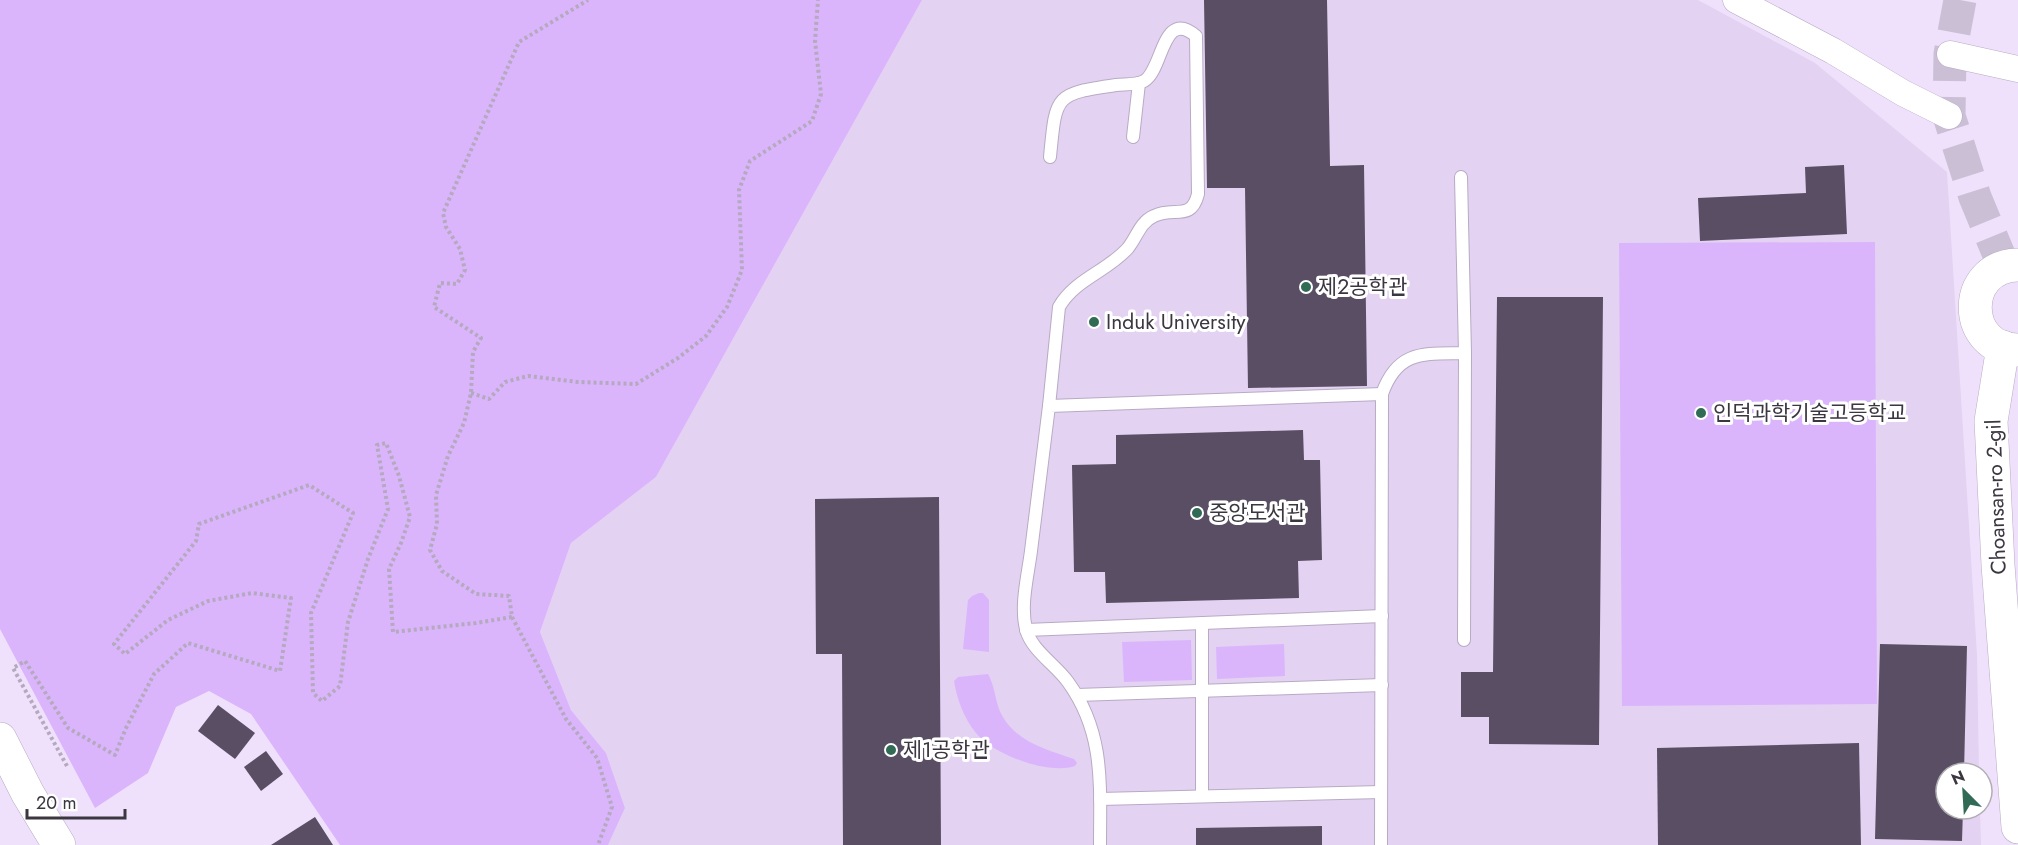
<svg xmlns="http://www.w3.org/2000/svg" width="2018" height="845" font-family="Jost,'Noto Sans KR',sans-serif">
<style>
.built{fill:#e3d2f2}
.green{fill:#dbb5fc}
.building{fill:#594e63}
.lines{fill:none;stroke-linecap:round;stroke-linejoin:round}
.secondary-tunnel{stroke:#cbbfd6;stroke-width:33;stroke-dasharray:33 16;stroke-linecap:butt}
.lane-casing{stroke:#b7abc3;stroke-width:14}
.street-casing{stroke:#b7abc3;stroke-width:27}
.secondary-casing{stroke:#b7abc3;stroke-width:34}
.path{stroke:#b4a9be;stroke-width:4;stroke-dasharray:3 3;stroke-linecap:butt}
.lane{stroke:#fff;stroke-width:12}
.street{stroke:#fff;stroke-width:26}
.secondary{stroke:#fff;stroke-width:33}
.poi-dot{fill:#316b55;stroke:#fff;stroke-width:2}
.labels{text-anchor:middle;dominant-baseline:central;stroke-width:6;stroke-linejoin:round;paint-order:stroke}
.poi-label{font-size:21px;fill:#3b3640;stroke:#fff;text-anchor:start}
.street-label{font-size:21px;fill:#3b3640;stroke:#fff}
</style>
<rect width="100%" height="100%" fill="#efe1fb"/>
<!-- built -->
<path class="built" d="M922 0H1698L1815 63 1947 172 1977 655 1979 773H1946V809H1980L1981 845H608L625 808 606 753 571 710 540 632 571 543 656 477Z"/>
<!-- green -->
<g class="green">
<path d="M0 0H922L656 477 571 543 540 632 571 710 606 753 625 808 608 845H340L251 714 209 691 176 707 148 773 95 808 0 629Z"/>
<path d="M1875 242 1877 704 1622 706 1619 243Z"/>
<path d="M979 593H983L989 600V652L963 649 968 600 972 596Z"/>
<path d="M1191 640 1192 680 1124 682 1122 642Z"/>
<path d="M1284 644 1285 676 1217 679 1216 647Z"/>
<path d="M988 674C994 684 995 698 999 709 1012 741 1045 749 1074 759L1077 763 1075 766C1048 775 994 755 976 733 964 718 957 700 954 681L958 677Z"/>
</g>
<!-- building -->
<g class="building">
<path d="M1204 0H1327L1330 166 1364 165 1367 386 1248 388 1245 188H1207Z"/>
<path d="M1844 165 1847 234 1700 241 1698 198 1806 193 1805 167Z"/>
<path d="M1497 297H1603L1599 745 1489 744V717H1461V672H1493Z"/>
<path d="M1303 430 1304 460H1320L1322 560 1298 561 1299 598 1106 603 1105 572H1074L1072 465 1116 464V435Z"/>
<path d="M939 497 941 845H843L842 654H816L815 499Z"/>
<path d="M1880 644 1967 646 1964 773H1946V809H1963L1962 841 1875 839Z"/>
<path d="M218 705 255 733 235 759 198 731Z"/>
<path d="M1859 743 1861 845H1658L1657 748Z"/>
<path d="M266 751 283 774 261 791 244 767Z"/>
<path d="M315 817 333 845H271Z"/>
<path d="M1322 826V845H1196V828Z"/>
</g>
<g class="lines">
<!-- secondary-tunnel -->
<path class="secondary-tunnel" d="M1960 0 1950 54 1949 116 1975 197 2004 267"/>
<!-- lane casing -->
<g class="lane-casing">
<g id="lane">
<path d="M1133 137 1139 83"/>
<path d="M1049 406 1059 307C1075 279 1108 271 1128 248 1137 237 1140 222 1154 216 1174 206 1191 222 1198 194L1196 36C1162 7 1163 71 1144 81 1137 85 1125 84 1116 85 1054 94 1056 95 1050 157"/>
<path d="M1026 630 1382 616"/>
<path d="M1464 640 1465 353"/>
<path d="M1077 695 1382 685"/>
<path d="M1202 796V623"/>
<path d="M1100 799 1381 792"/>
<path d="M1100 845C1100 785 1105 733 1068 682 1056 665 1031 650 1026 629 1020 605 1028 575 1031 551 1037 503 1043 454 1049 406L1382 394"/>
<path d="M1381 845 1382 394C1398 349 1425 354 1465 353L1461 177"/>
</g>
</g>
<!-- street casing -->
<g class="street-casing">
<g id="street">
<path d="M1736 0 1833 51 1903 93 1949 116"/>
<path d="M1950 54 2018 69"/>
</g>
</g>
<!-- secondary casing -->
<g class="secondary-casing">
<g id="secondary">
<path d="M2018 265C1960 266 1962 350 2018 350"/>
<path d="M2003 347 1991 421 1998 565 2018 827"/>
<path d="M0 739 28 794 59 845"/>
</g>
</g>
<!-- path -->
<g class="path">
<path d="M471 393 489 399 505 382 528 376 578 382 636 384 678 358 706 336 727 307 742 270 739 190 750 161 812 121 821 94 815 41 818 0"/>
<path d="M512 617 566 719 597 758 612 807 598 845"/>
<path d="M67 766 13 668 25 661 68 728 115 755 126 728 154 674 188 643 280 671 291 598 252 593 208 601 168 620 125 654 114 644 196 541 199 524 309 485 353 513 311 613 313 693 322 701 340 686 348 622 368 559 388 509 377 445 386 443 399 476 410 517 401 543 389 569 393 632 476 623 512 617 509 596 476 594 442 571 430 550 437 524 436 495 448 456 464 423 471 393 473 352 481 338 434 307 440 283 457 284 465 270 460 249 446 227 443 213 519 42 588 0"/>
</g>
<!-- lane -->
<use href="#lane" class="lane"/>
<!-- street -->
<use href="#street" class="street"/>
<!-- secondary -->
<use href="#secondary" class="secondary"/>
</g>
<!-- markers -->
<g class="poi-dot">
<circle cx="1306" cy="287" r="6"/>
<circle cx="1094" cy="322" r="6"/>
<circle cx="1701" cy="413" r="6"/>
<circle cx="1197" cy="513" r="6"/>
<circle cx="891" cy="750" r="6"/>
</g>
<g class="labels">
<!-- poi labels -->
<g class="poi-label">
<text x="1318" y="287">제2공학관</text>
<text x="1106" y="322">Induk University</text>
<text x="1713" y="413">인덕과학기술고등학교</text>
<text x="1209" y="513">중앙도서관</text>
<text x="903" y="750">제1공학관</text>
</g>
<!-- street labels -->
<g class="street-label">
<text transform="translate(1996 497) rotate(-92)">Choansan-ro 2-gil</text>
</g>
</g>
<!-- north arrow -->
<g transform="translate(1964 791) rotate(336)"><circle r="28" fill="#ffffff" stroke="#b1afb3" stroke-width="1.5"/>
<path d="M0-4.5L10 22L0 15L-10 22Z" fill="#316b55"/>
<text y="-9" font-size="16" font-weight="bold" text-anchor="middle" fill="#3b3640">N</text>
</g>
<!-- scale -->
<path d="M27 809v9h98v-9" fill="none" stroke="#3b3640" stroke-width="3"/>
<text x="36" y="809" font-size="18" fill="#3b3640" stroke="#ffffff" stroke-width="4.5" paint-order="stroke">20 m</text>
</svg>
